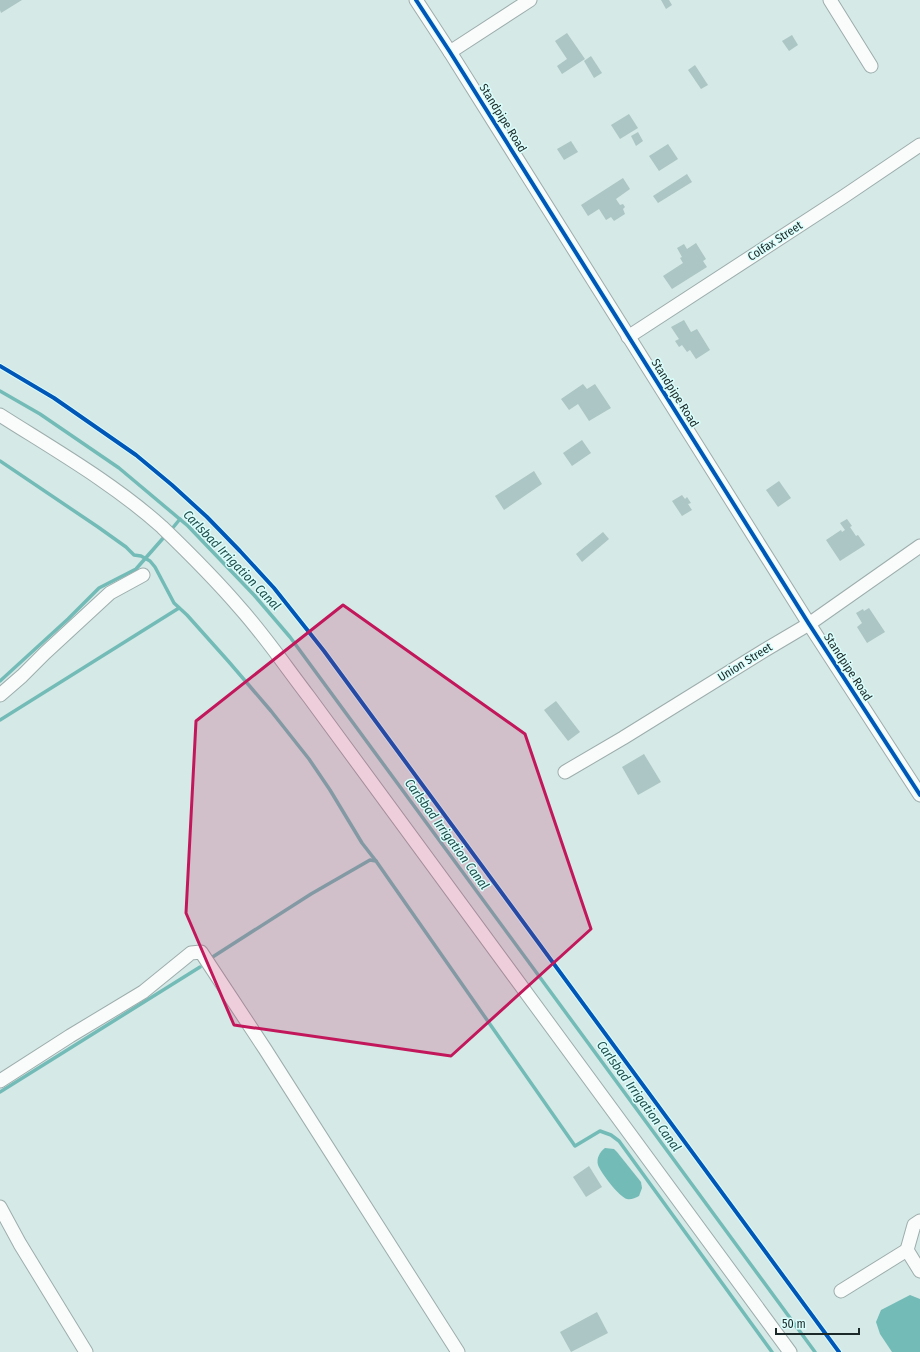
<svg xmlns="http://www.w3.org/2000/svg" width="920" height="1352" font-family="'Fira Sans Condensed',sans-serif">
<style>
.water{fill:#73bbb7}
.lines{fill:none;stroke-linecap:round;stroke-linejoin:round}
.stream{stroke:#73bbb7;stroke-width:3.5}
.building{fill:#abc6c4}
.minor-casing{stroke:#9dadac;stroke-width:15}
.minor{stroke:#f9fcfb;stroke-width:13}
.cycleway-casing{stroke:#dafefc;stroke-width:6}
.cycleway{stroke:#0057b8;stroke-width:4}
.marked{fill:#c2185b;fill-opacity:0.2;stroke:#c2185b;stroke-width:3;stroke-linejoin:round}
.labels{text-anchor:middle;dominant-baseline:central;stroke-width:3;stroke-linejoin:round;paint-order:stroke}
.street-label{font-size:12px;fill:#1b2928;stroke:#dafefc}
.water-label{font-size:13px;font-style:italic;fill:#234e4b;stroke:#dafefc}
</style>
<rect width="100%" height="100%" fill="#d5e9e7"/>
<!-- water -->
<g class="water">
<path d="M605 1148 614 1149 617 1152 641 1182 642 1188 639 1196C635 1198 631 1200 627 1199 619 1197 601 1173 598 1165 596 1158 600 1152 605 1148Z"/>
<path d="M910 1295 920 1299V1352H892L880 1334 876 1322 881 1310Z"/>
</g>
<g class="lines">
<!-- stream -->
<g class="stream">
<path d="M0 391 40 414 119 468 188 526 254 595 290 637 815 1352"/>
<path d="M0 461 98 527 126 547 134 555 141 556 150 561 155 567 174 603 187 615 229 662 271 711 309 759 330 790 362 843 376 861"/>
<path d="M171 530 180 519"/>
<path d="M0 681 68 619 99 588 136 569 165 536"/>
<path d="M0 720 179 608"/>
<path d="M211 958 311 894 370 860 376 861 575 1146 600 1131 611 1135 619 1141 772 1352"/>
<path d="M0 1092 200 967"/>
</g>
</g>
<!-- building -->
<g class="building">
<path d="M0 0H22L1 13 0 10Z"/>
<path d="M661 0H669L672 5 666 9Z"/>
<path d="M567 33 585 59 562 74 557 66 567 59 555 41Z"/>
<path d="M792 35 798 45 789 51 782 41Z"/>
<path d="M591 56 602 73 594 78 584 61Z"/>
<path d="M695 65 708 85 701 89 688 70Z"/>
<path d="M629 114 638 128 620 139 611 125Z"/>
<path d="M638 132 643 141 636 146 631 136Z"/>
<path d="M571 141 578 152 564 160 557 149Z"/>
<path d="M668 144 678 159 659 171 649 156Z"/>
<path d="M687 174 692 182 658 203 653 196Z"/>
<path d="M623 178 630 189 616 199 620 205 623 204 625 207 623 209 625 214 614 221 611 217 606 220 599 209 588 216 581 205Z"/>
<path d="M696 243 706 259 703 261 707 267 672 289 663 276 683 263 680 258 682 257 677 248 684 244 687 249Z"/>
<path d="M684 320 691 332 697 329 710 350 696 359 690 350 687 352 682 345 679 347 675 341 679 339 671 327Z"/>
<path d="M583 384 587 389 595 384 611 408 589 421 578 404 569 410 561 399Z"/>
<path d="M582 440 591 453 572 466 563 453Z"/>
<path d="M534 471 542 484 504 510 495 496Z"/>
<path d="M779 481 791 498 778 507 766 490Z"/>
<path d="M682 495 685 499 687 497 691 503 688 504 692 510 682 516 672 501Z"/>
<path d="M847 519 852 526 850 527 856 536 858 535 865 545 840 561 826 540 841 530 842 532 845 530 840 523Z"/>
<path d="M603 532 609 539 582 562 576 554Z"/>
<path d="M869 608 885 632 867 643 857 627 862 623 856 613 863 609 864 611Z"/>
<path d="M556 701 580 732 568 741 544 710Z"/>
<path d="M644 754 661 782 638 795 622 767Z"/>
<path d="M589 1166 602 1187 586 1197 573 1177Z"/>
<path d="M597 1312 608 1333 571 1352 560 1332Z"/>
</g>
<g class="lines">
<!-- minor casing -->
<g class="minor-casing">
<g id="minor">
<path d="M416 0 450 52 809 624 920 795"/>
<path d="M830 0 871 66"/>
<path d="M450 52 530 0"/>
<path d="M628 337 843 197 920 145"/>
<path d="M0 415C55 450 113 483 162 527 189 553 216 580 240 608 265 636 286 667 309 697L790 1352"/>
<path d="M0 695 22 676 45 653 110 593 143 575"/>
<path d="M565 772 623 738 765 650 809 624 920 546"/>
<path d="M0 1081 70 1036 143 992 191 953 201 952 265 1049 458 1352"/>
<path d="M0 1207 20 1244 86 1352"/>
<path d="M920 1221 914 1225 907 1250 920 1271"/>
<path d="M841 1291 907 1250"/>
</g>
</g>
<!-- minor -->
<use href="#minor" class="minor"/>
<!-- cycleway casing -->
<g class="cycleway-casing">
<g id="cycleway">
<path d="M416 0 450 52 809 624 920 795"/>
<path d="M0 366 54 398 136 455 172 485 207 517 240 551 274 588 324 651 839 1352"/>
</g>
</g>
<!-- cycleway -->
<use href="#cycleway" class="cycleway"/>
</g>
<!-- marked area -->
<path class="marked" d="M343 605 525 734 591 929 451 1056 234 1025 186 913 196 721Z"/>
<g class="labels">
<!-- street labels -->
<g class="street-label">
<text transform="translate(503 118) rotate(58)">Standpipe Road</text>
<text transform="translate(775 241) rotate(-33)">Colfax Street</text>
<text transform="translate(675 393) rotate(58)">Standpipe Road</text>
<text transform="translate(745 662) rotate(-32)">Union Street</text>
<text transform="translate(848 667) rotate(57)">Standpipe Road</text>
</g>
<!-- water labels -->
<g class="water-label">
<text transform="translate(232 560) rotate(46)">Carlsbad Irrigation Canal</text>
<text transform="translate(447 834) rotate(54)">Carlsbad Irrigation Canal</text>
<text transform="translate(639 1096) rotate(54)">Carlsbad Irrigation Canal</text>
</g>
</g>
<!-- scale -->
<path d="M776 1328v6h83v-6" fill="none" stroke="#1b2928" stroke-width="2"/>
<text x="782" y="1328" font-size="12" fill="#1b2928" stroke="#dafefc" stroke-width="3" paint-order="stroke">50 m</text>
</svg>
